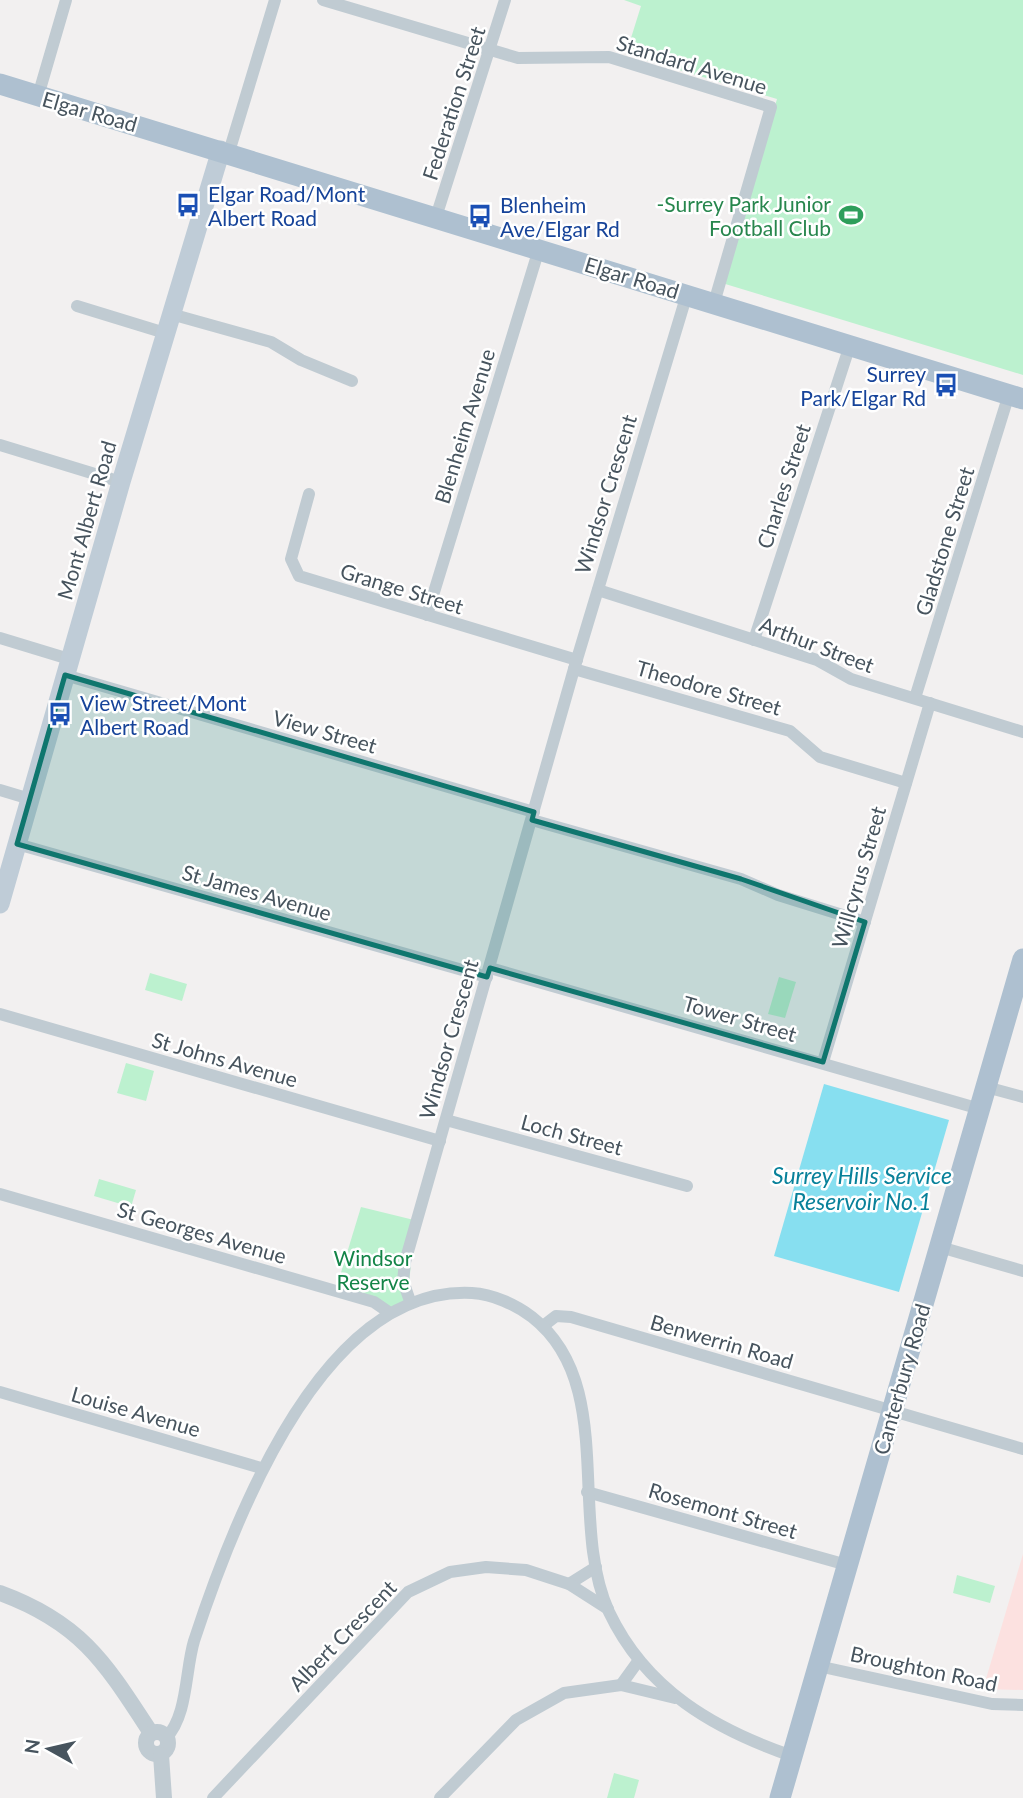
<svg xmlns="http://www.w3.org/2000/svg" width="1023" height="1798" font-family="Lato,sans-serif">
<style>
.medical{fill:#fce1e0}
.green{fill:#bcf1cf}
.water{fill:#87dff0}
.lines{fill:none;stroke-linecap:round;stroke-linejoin:round}
.minor{stroke:#c0cbd2;stroke-width:12}
.tertiary{stroke:#c0cbd2;stroke-width:16}
.secondary{stroke:#bfccd7;stroke-width:19}
.primary{stroke:#aec0d0;stroke-width:21}
.marked{fill:#0f766e;fill-opacity:0.2;stroke:#0f766e;stroke-width:5;stroke-linejoin:round}
.labels{text-anchor:middle;dominant-baseline:central;stroke-width:5;stroke-linejoin:round;paint-order:stroke}
.street-label{font-size:21px;fill:#47545e;stroke:#fff}
.transit-label{font-size:21px;fill:#164399;stroke:#fff;text-anchor:start}
.leisure-label{font-size:21px;fill:#27864d;stroke:#fff;text-anchor:end}
.park-label{font-size:21px;fill:#138447;stroke:#fff}
.water-label{font-size:23px;font-style:italic;fill:#08819a;stroke:#fff}
</style>
<rect width="100%" height="100%" fill="#f2f0f0"/>
<!-- medical -->
<path class="medical" d="M1023 1554V1690L983 1689Z"/>
<!-- green -->
<g class="green">
<path d="M624 0H1023V375L722 283 777 99 626 54 641 6Z"/>
<path d="M150 973 187 984 182 1001 145 990Z"/>
<path d="M779 977 796 982 785 1018 768 1014Z"/>
<path d="M126 1063 154 1071 146 1101 117 1093Z"/>
<path d="M99 1179 136 1190 131 1207 94 1196Z"/>
<path d="M361 1207 414 1220 408 1301 390 1309 336 1289Z"/>
<path d="M957 1575 995 1586 990 1603 953 1593Z"/>
<path d="M614 1773 639 1780 634 1798H607Z"/>
</g>
<!-- water -->
<path class="water" d="M824 1084 949 1120 899 1292 774 1256Z"/>
<g class="lines">
<!-- minor -->
<g class="minor">
<path d="M323 0 518 58 609 57 771 107 714 303"/>
<path d="M38 96 66 0"/>
<path d="M229 152 275 0"/>
<path d="M436 217 505 0"/>
<path d="M77 306 165 333"/>
<path d="M171 314 271 342 301 360 352 381"/>
<path d="M0 445 121 482"/>
<path d="M309 494 291 559 299 576 577 660"/>
<path d="M598 590 817 660 851 679 1023 732"/>
<path d="M427 615 539 249"/>
<path d="M0 638 69 659"/>
<path d="M754 640 850 345"/>
<path d="M574 669 790 731 820 757 906 783"/>
<path d="M65 675 534 812"/>
<path d="M915 698 1009 394"/>
<path d="M0 790 30 799"/>
<path d="M532 820 741 879 778 895 865 922"/>
<path d="M17 844 487 977"/>
<path d="M490 968 980 1109"/>
<path d="M0 1014 440 1141"/>
<path d="M823 1062 930 703"/>
<path d="M986 1087 1023 1097"/>
<path d="M446 1120 687 1186"/>
<path d="M0 1194 374 1302 390 1313"/>
<path d="M940 1247 1023 1271"/>
<path d="M410 1301 403 1281 405 1262 574 669 687 294"/>
<path d="M543 1326 556 1316 571 1317 1023 1449"/>
<path d="M0 1392 261 1468"/>
<path d="M587 1492 847 1565"/>
<path d="M569 1584 596 1567"/>
<path d="M818 1666 992 1704 1023 1705"/>
<path d="M621 1685 639 1660"/>
<path d="M166 1738C188 1715 185 1671 194 1641 232 1525 321 1285 472 1293 493 1294 516 1305 532 1317 618 1384 567 1520 609 1612 646 1690 714 1729 792 1756"/>
<path d="M213 1798 408 1592 450 1572 486 1567 526 1570 569 1584 608 1609"/>
<path d="M440 1798 516 1720 564 1693 621 1685 675 1698"/>
</g>
<!-- tertiary -->
<g class="tertiary">
<path d="M0 1593C82 1623 106 1664 151 1733"/>
<circle cx="157" cy="1743" r="11"/>
<path d="M161 1755 164 1798"/>
</g>
<!-- secondary -->
<path class="secondary" d="M0 904 121 482 221 150"/>
<!-- primary -->
<g class="primary">
<path d="M0 84 1023 399"/>
<path d="M780 1798 1023 959"/>
</g>
</g>
<!-- marked area -->
<path class="marked" d="M65 675 534 812 532 820 741 879 865 922 823 1062 490 968 487 977 17 844Z"/>
<!-- icons -->
<defs>
<g id="bus-bare" transform="scale(1.89)"><path d="M-5-6H5V4H4V6H2V4H-2V6H-4V4H-5ZM-3.5-4V0h7V-4ZM-3.5 1.2v1.5H-2V1.2ZM2 1.2v1.5H3.5V1.2Z" fill="#1a4fb4" stroke="#fff" stroke-width="2.5" paint-order="stroke"/></g>
<g id="stadium-bare" transform="scale(1.89)"><path d="M0-5a6.5 5 0 1 0 0 10a6.5 5 0 1 0 0-10ZM-3.5-1.8h7v3.6h-7Z" fill="#2e9e5b" stroke="#fff" stroke-width="2.5" paint-order="stroke"/></g>
</defs>
<g fill-rule="evenodd">
<use href="#bus-bare" x="188" y="205"/>
<use href="#stadium-bare" x="851" y="215"/>
<use href="#bus-bare" x="480" y="216"/>
<use href="#bus-bare" x="946" y="385"/>
<use href="#bus-bare" x="60" y="714"/>
</g>
<g class="labels">
<!-- street labels -->
<g class="street-label">
<text transform="translate(692 64) rotate(17)">Standard Avenue</text>
<text transform="translate(453 103) rotate(-72)">Federation Street</text>
<text transform="translate(90 111) rotate(16)">Elgar Road</text>
<text transform="translate(632 277) rotate(17)">Elgar Road</text>
<text transform="translate(464 426) rotate(-73)">Blenheim Avenue</text>
<text transform="translate(783 486) rotate(-72)">Charles Street</text>
<text transform="translate(605 494) rotate(-73)">Windsor Crescent</text>
<text transform="translate(86 520) rotate(-74)">Mont Albert Road</text>
<text transform="translate(944 541) rotate(-73)">Gladstone Street</text>
<text transform="translate(402 588) rotate(17)">Grange Street</text>
<text transform="translate(817 644) rotate(21)">Arthur Street</text>
<text transform="translate(709 687) rotate(16)">Theodore Street</text>
<text transform="translate(325 731) rotate(16)">View Street</text>
<text transform="translate(858 877) rotate(-74)">Willcyrus Street</text>
<text transform="translate(257 892) rotate(16)">St James Avenue</text>
<text transform="translate(740 1018) rotate(16)">Tower Street</text>
<text transform="translate(448 1039) rotate(-74)">Windsor Crescent</text>
<text transform="translate(225 1059) rotate(16)">St Johns Avenue</text>
<text transform="translate(572 1134) rotate(15)">Loch Street</text>
<text transform="translate(202 1232) rotate(16)">St Georges Avenue</text>
<text transform="translate(722 1341) rotate(16)">Benwerrin Road</text>
<text transform="translate(901 1379) rotate(-74)">Canterbury Road</text>
<text transform="translate(136 1411) rotate(16)">Louise Avenue</text>
<text transform="translate(723 1510) rotate(16)">Rosemont Street</text>
<text transform="translate(342 1635) rotate(-46)">Albert Crescent</text>
<text transform="translate(924 1668) rotate(12)">Broughton Road</text>
</g>
<!-- transit labels -->
<g class="transit-label">
<text x="208" y="193">Elgar Road/Mont<tspan x="208" dy="24">Albert Road</tspan></text>
<text x="500" y="204">Blenheim<tspan x="500" dy="24">Ave/Elgar Rd</tspan></text>
<text x="926" y="373" text-anchor="end">Surrey<tspan x="926" dy="24">Park/Elgar Rd</tspan></text>
<text x="80" y="702">View Street/Mont<tspan x="80" dy="24">Albert Road</tspan></text>
</g>
<!-- leisure labels -->
<g class="leisure-label">
<text x="831" y="203">-Surrey Park Junior<tspan x="831" dy="24">Football Club</tspan></text>
</g>
<!-- park labels -->
<g class="park-label">
<text x="373" y="1257">Windsor<tspan x="373" dy="24">Reserve</tspan></text>
</g>
<!-- water labels -->
<g class="water-label">
<text x="862" y="1175">Surrey Hills Service<tspan x="862" dy="26">Reservoir No.1</tspan></text>
</g>
</g>
<!-- north arrow -->
<g transform="translate(49 1749) rotate(278)" stroke="#ffffff" stroke-width="5" paint-order="stroke">
<path d="M0-5L12 26L0 18L-12 26Z" fill="#47545e"/>
<text y="-10" font-size="19" font-weight="bold" text-anchor="middle" fill="#47545e">N</text>
</g>
</svg>
